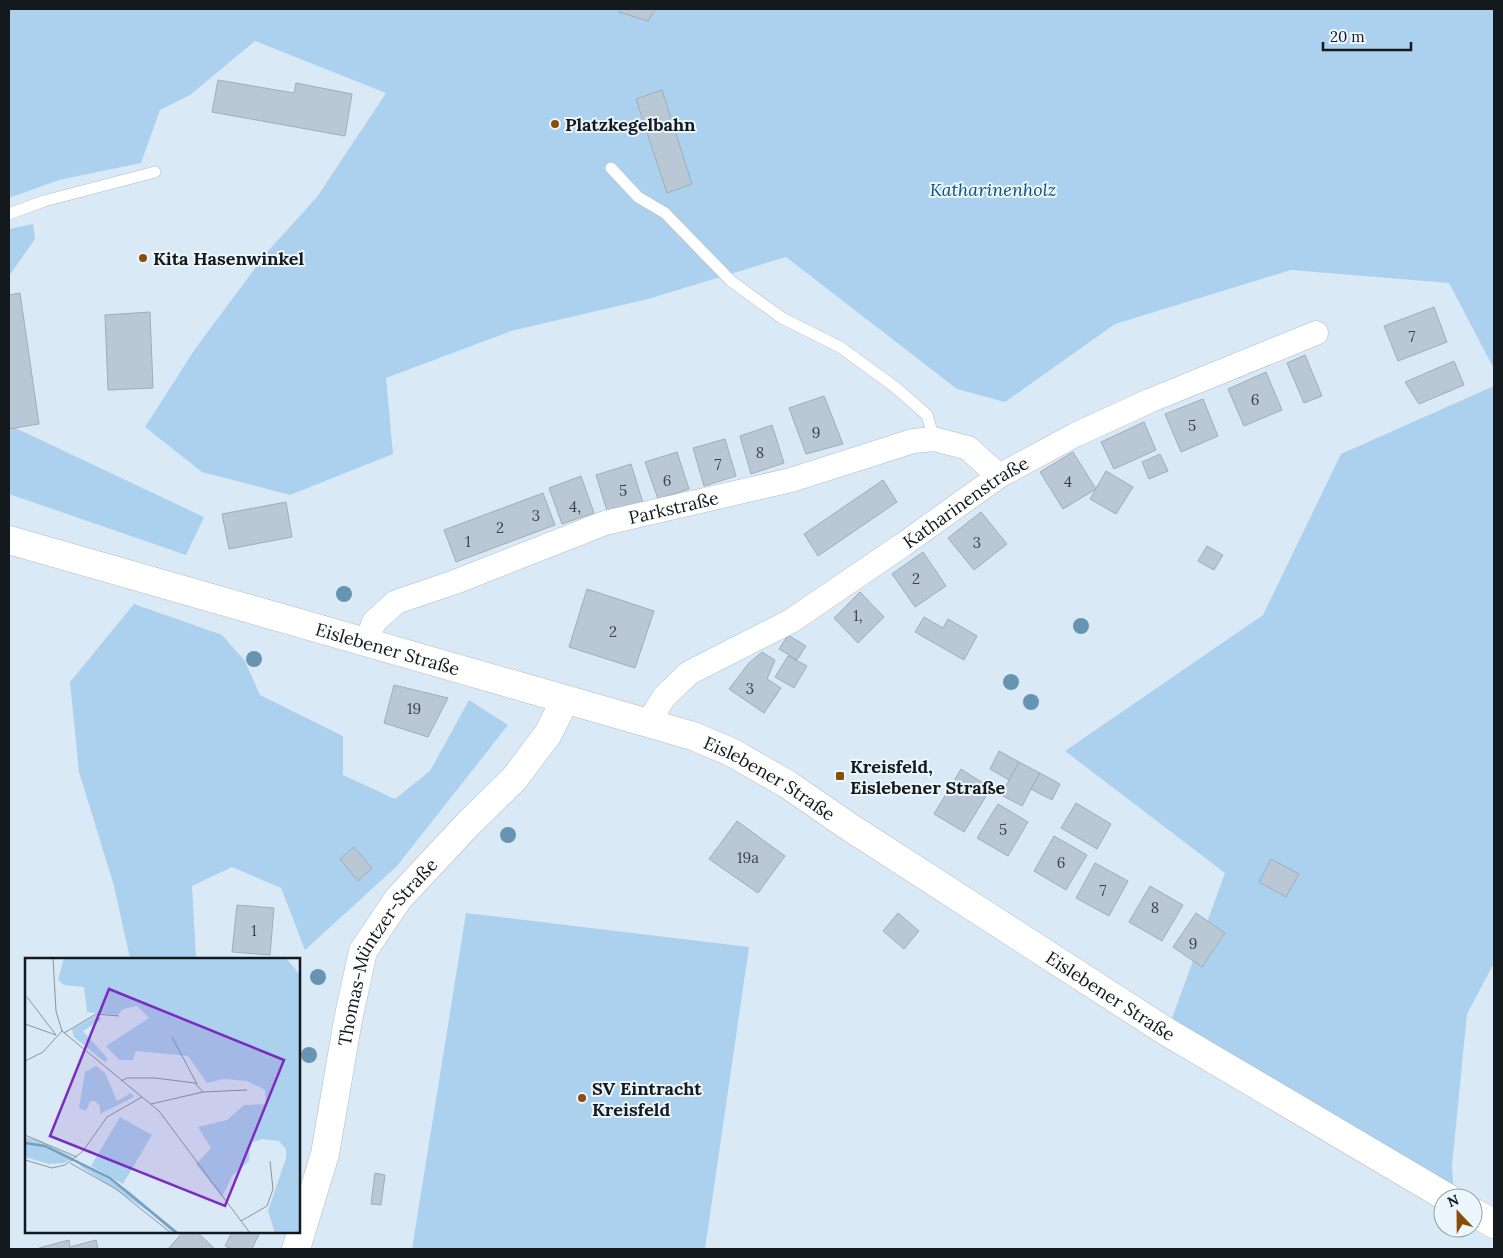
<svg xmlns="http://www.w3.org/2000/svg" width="1503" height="1258" font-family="Lora,serif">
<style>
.green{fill:#acd1ee}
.building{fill:#b9c8d4;stroke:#9faeb9}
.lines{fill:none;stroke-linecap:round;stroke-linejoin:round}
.service-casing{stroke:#afbdc9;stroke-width:12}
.minor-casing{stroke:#afbdc9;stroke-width:25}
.tertiary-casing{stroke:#afbdc9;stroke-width:29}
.secondary-casing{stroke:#afbdc9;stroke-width:29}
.service{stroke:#fff;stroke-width:11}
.minor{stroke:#fff;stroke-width:24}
.tertiary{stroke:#fff;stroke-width:28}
.secondary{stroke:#fff;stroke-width:28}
.tree{fill:#6795b1}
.poi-dot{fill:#884d07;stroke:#ecf6fd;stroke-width:2}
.labels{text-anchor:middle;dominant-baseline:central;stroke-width:4;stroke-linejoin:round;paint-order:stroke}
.number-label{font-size:15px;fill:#3c454b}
.poi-label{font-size:18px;font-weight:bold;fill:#13191d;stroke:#ecf6fd;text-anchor:start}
.park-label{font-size:18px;font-style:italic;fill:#095179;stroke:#ecf6fd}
.street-label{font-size:18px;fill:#13191d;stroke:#ecf6fd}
.inset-river{fill:none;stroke:#779fbe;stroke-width:2.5}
.inset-road{fill:none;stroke:#8a969f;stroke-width:1}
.view{fill:#7b2cbf;fill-opacity:0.15;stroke:#7b2cbf;stroke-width:2.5}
.inset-edge{fill:none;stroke:#13191d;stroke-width:2.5}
</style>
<rect width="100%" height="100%" fill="#dae9f6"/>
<!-- green -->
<g class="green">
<path d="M9 9H1494V369L1449 283 1291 270 1115 324 1005 402 957 389 786 257 648 299 511 331 386 378 393 454 290 495 202 472 145 427 195 349 268 251 317 197 386 93 255 41 190 95 160 110 141 163 59 180 9 198Z"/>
<path d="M33 224 35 239 9 276V229Z"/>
<path d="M1494 386V963L1467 1014 1452 1166 1454 1198 1167 1032 1225 873 1065 751 1263 615 1341 454Z"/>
<path d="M9 425 204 517 186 555 9 494Z"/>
<path d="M134 604 222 635 245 661 260 695 343 736V775L395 799 430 771 469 700 508 725 397 866 305 950 281 888 232 867 192 886 196 959H130L114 886 79 772 70 682Z"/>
<path d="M466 913 749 947 705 1249H412Z"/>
</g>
<!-- building -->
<g class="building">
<path d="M620 9H656L648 21 619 12Z"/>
<path d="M218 80 294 93 296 83 352 94 345 136 212 112Z"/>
<path d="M662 90 692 184 667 193 636 99Z"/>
<path d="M20 293 39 424 9 429V295Z"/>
<path d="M1434 307 1447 342 1398 361 1384 326Z"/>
<path d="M150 312 153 388 108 390 105 315Z"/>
<path d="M1305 355 1322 396 1304 403 1287 363Z"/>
<path d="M1454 361 1464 385 1419 404 1405 382Z"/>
<path d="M1266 372 1282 410 1244 426 1228 389Z"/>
<path d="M824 396 843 444 806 454 789 408Z"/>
<path d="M1203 399 1218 436 1181 452 1165 414Z"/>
<path d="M1144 422 1156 450 1114 469 1101 442Z"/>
<path d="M772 425 784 463 751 474 740 436Z"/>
<path d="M725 439 736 476 704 486 693 448Z"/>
<path d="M677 452 689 489 658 499 645 462Z"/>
<path d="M1073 452 1096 489 1063 509 1040 472Z"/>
<path d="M1160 454 1168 471 1149 479 1142 462Z"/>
<path d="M631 464 643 503 608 514 596 475Z"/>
<path d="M1106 471 1133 487 1116 514 1090 499Z"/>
<path d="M581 476 594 513 562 524 549 488Z"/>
<path d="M883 480 897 502 818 556 804 534Z"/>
<path d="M543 493 555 525 456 562 444 530Z"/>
<path d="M286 502 292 537 229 549 222 514Z"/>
<path d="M981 512 1007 544 974 570 948 538Z"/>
<path d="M1207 546 1223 555 1214 570 1198 561Z"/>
<path d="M923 552 946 586 915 607 892 574Z"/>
<path d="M587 589 654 611 635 668 569 647Z"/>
<path d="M860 592 884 617 858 643 834 618Z"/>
<path d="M924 617 943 628 948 619 977 636 964 660 915 632Z"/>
<path d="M788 635 806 646 797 660 779 649Z"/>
<path d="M762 652 775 660 767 679 781 688 764 713 729 689 749 663Z"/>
<path d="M788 656 807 666 794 688 775 677Z"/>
<path d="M394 685 448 698 428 737 384 723Z"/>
<path d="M999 751 1019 762 1009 780 990 769Z"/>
<path d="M1019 762 1040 773 1022 806 1001 795Z"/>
<path d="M961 769 991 788 964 832 934 814Z"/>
<path d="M1040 773 1060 784 1052 800 1031 789Z"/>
<path d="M1076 803 1111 824 1097 849 1061 828Z"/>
<path d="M998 804 1028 822 1008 856 977 838Z"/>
<path d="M737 821 785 856 758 893 709 859Z"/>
<path d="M1054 836 1087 855 1066 890 1034 871Z"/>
<path d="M354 847 372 868 358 881 340 859Z"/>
<path d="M1271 859 1299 874 1286 897 1259 882Z"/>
<path d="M1095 863 1128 881 1109 916 1076 898Z"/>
<path d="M1150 886 1183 905 1162 941 1129 922Z"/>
<path d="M237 905 274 908 270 955 232 952Z"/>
<path d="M898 913 919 931 904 949 883 931Z"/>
<path d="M1196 913 1225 933 1202 967 1173 947Z"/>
<path d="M375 1173 385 1175 381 1205 371 1204Z"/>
<path d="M183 1232H197L215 1249H168Z"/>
<path d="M232 1232H260L252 1249H232L225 1246Z"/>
<path d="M69 1240 70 1247 96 1240 98 1249H40L39 1248Z"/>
</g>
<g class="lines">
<!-- service casing -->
<g class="service-casing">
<g id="service">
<path d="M611 168 638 197 665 213 731 281 782 318 840 347 895 387 927 415 934 439"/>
<path d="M9 214 44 201 155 172"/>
</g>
</g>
<!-- minor casing -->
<g class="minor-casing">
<g id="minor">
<path id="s1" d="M366 643 374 622 396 602 455 582 605 523 791 480 913 441 934 439 968 448 999 476"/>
<path id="s2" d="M648 723 664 697 689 673 791 621 904 544 999 476 1075 435 1149 401 1316 333"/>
</g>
</g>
<!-- tertiary casing -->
<g class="tertiary-casing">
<g id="tertiary">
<path id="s3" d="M296 1249 325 1154 348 1020 363 951 398 899 468 824 514 779 548 734 565 700"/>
</g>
</g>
<!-- secondary casing -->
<g class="secondary-casing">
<g id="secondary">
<path id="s4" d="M9 540 648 723 693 736 733 753 787 784 848 826 1167 1032 1448 1198"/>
<path d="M1473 1212 1494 1224"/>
</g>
</g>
<!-- service -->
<use href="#service" class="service"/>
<!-- minor -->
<use href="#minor" class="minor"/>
<!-- tertiary -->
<use href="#tertiary" class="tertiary"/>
<!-- secondary -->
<use href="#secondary" class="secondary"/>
</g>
<!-- trees -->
<g class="tree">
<circle cx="344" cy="594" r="8"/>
<circle cx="1081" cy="626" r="8"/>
<circle cx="254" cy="659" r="8"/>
<circle cx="1011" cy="682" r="8"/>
<circle cx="1031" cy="702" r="8"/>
<circle cx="508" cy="835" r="8"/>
<circle cx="318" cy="977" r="8"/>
<circle cx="309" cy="1055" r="8"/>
</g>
<!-- markers -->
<g class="poi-dot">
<circle cx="555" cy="124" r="5"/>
<circle cx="143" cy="258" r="5"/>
<rect x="835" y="771" width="10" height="10" rx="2.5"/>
<circle cx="582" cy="1098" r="5"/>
</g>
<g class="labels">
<!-- number labels -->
<g class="number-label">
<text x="1412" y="336">7</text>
<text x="1255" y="399">6</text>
<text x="1192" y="425">5</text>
<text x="816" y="432">9</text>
<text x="760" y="452">8</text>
<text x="718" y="464">7</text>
<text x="667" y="480">6</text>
<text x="1068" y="481">4</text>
<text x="623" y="490">5</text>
<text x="575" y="506">4,</text>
<text x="536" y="515">3</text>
<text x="500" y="527">2</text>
<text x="468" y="541">1</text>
<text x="977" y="542">3</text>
<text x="916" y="578">2</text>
<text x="858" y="615">1,</text>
<text x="613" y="631">2</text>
<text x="750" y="688">3</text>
<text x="414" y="708">19</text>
<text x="1003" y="829">5</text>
<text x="748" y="857">19a</text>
<text x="1061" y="862">6</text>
<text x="1103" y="890">7</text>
<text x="1155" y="907">8</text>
<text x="254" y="930">1</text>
<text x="1193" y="943">9</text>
</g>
<!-- poi labels -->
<g class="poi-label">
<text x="565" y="124">Platzkegelbahn</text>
<text x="153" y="258">Kita Hasenwinkel</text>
<text x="850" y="766">Kreisfeld,<tspan x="850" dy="21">Eislebener Straße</tspan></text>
<text x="592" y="1088">SV Eintracht<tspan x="592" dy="21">Kreisfeld</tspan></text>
</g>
<!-- park labels -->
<g class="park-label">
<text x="993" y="189">Katharinenholz</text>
</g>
<!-- street labels -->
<g class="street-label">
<text stroke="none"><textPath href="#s2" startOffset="391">Katharinenstraße</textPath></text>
<text stroke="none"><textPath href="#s1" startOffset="346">Parkstraße</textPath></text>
<text stroke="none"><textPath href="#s4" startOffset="394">Eislebener Straße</textPath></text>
<text stroke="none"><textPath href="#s4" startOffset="799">Eislebener Straße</textPath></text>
<text stroke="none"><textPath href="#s3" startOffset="315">Thomas-Müntzer-Straße</textPath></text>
<text stroke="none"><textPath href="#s4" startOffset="1204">Eislebener Straße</textPath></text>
</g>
</g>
<!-- overview -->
<g transform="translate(25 958)">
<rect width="275" height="275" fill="#dae9f6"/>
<path d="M39 0H261L275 17V275H250L243 253 261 200V191L254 183 237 181 225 185 224 203 207 218 197 239 171 206 186 190 173 169 202 162 219 147 241 146 240 132 222 123 199 121 182 125 163 98 111 93 108 102H94L81 88 124 60 112 48 98 51 93 57 62 54 59 29 39 27 33 22ZM71 57 77 61 58 73 83 101 80 104 49 79 47 71ZM71 108 80 115 92 143 106 135 109 139 75 156V148L70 143H65L61 153 54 150 60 114ZM95 159 127 177 98 226 66 208ZM0 179 13 182 48 199 40 205 24 206 0 199ZM57 205 104 233 154 275H148L123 253 55 208Z" fill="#acd1ee"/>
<path class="inset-river" d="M0 185 20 188 85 220 152 275"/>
<path class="inset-road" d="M28 0 31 53 37 73 134 153 225 275M2 39 31 77M0 66 31 77M39 75 71 56 94 58M147 79 172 126M0 103 18 94 37 73M96 123 102 120H130L170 125 178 134M126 146 178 134 222 132M0 177 52 199M0 202 27 210 40 207 58 193 82 159 117 139M45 205 91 231 146 275M216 263 242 248 248 231 245 203"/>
<path class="view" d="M84 31 259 102 200 248 25 178Z"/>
<rect width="275" height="275" class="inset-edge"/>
</g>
<!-- border -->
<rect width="1503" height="1258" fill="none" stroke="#13191d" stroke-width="20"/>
<!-- north arrow -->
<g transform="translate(1458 1213) rotate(338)"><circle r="24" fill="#ecf6fd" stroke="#959ea3"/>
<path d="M0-4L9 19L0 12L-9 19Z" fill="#884d07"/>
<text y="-8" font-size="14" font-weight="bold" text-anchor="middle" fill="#13191d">N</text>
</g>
<!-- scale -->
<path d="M1323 42v8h88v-8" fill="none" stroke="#13191d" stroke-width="2.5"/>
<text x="1330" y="42" font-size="15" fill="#13191d" stroke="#ecf6fd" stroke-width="4" paint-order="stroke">20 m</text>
</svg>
